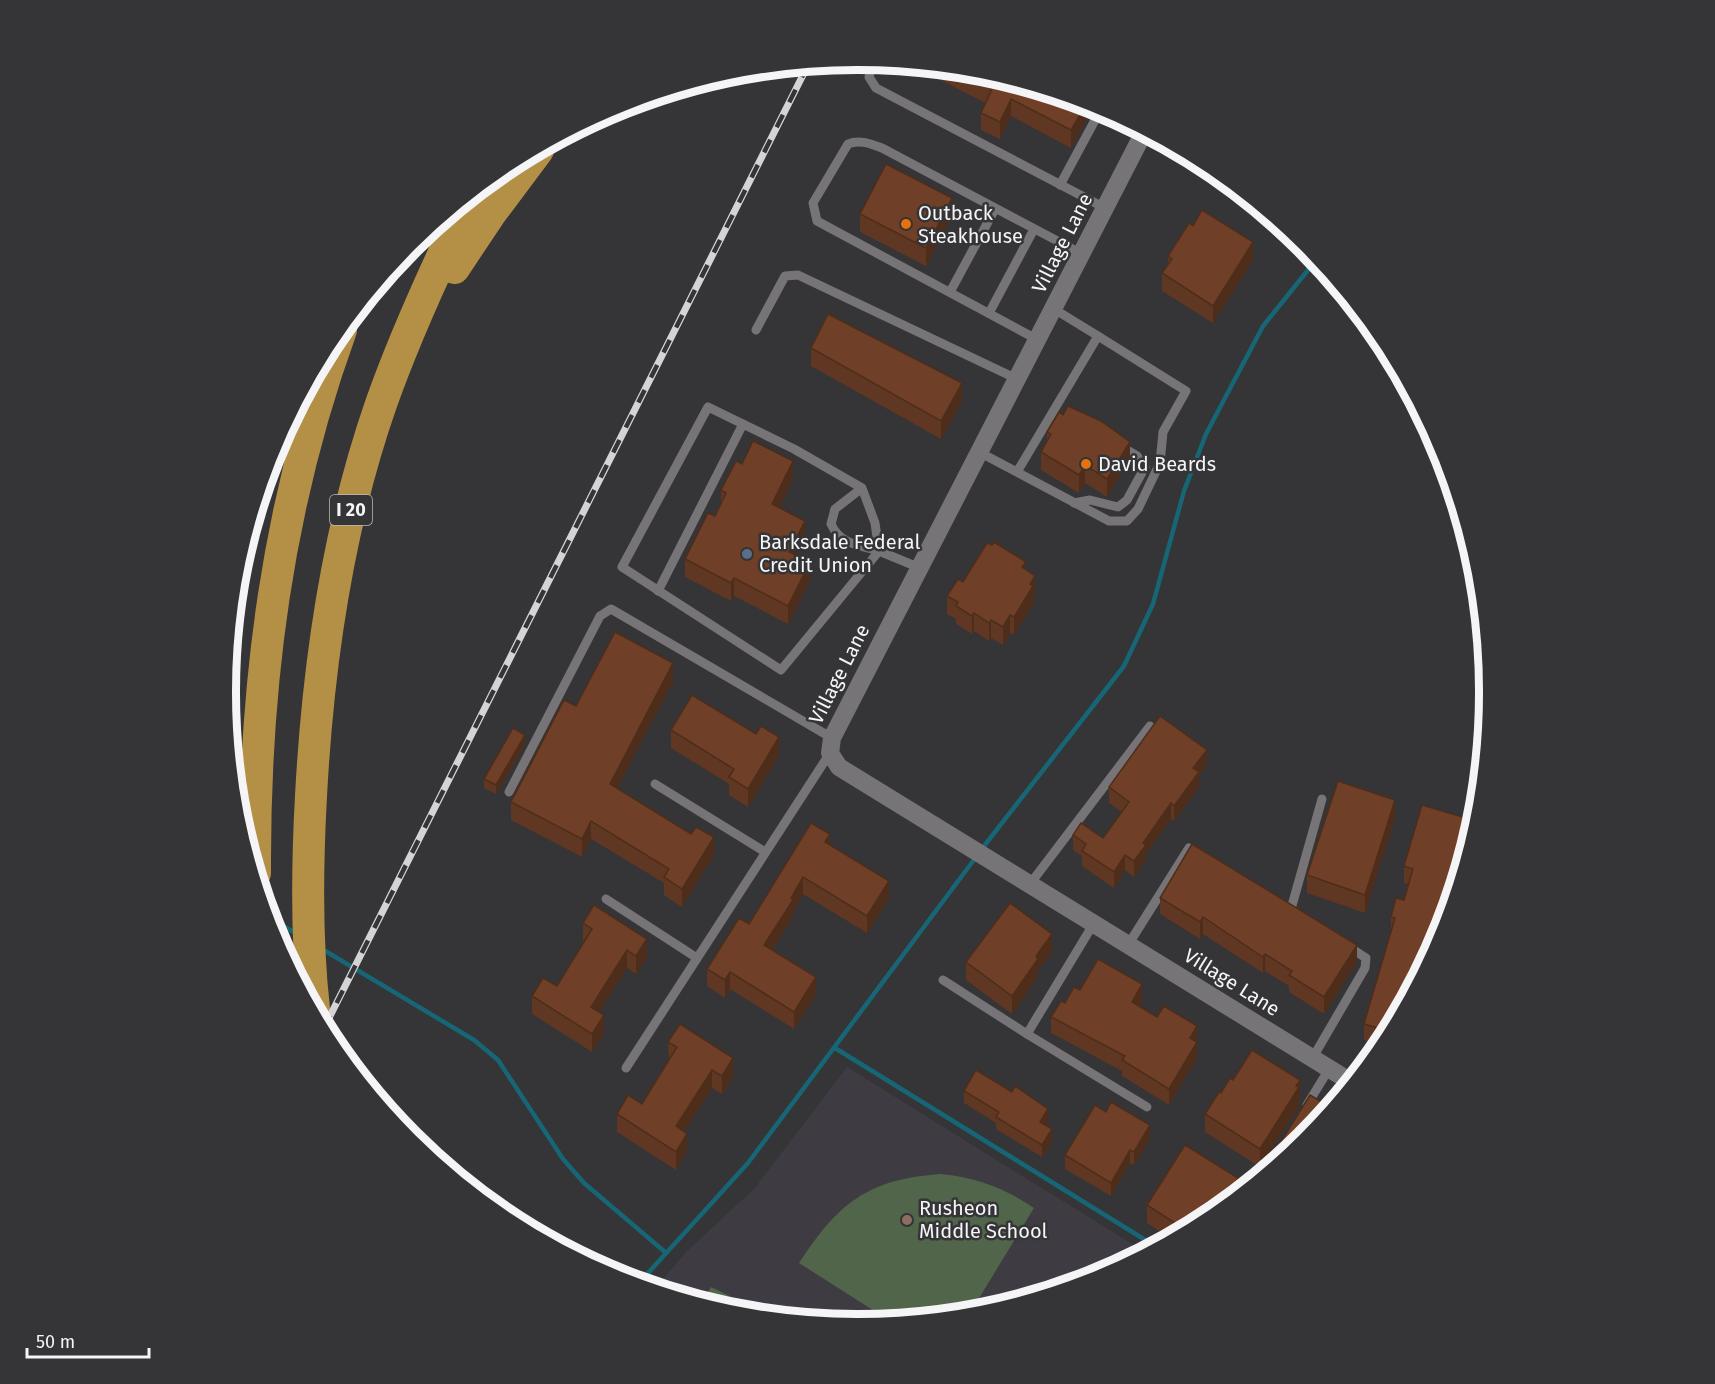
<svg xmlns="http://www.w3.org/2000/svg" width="1715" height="1384" font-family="'Fira Sans',sans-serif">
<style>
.built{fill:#3f3b43}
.green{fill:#506549}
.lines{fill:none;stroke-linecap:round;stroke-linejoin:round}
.stream{stroke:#166676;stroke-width:4.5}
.lane{stroke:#767477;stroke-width:9}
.street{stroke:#767477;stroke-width:18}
.highway{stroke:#b39045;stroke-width:32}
.rail-casing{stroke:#d4d3d5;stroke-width:7}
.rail{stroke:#353436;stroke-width:4.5;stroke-dasharray:14;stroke-linecap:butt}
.wall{fill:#5f3722}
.shaded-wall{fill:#4e2d1b}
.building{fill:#6f4027;stroke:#4e2d1b;stroke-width:1.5}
.food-dot{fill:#e8710a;stroke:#353436;stroke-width:2}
.service-dot{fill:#5c6f8a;stroke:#353436;stroke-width:2}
.education-dot{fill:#8d6e63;stroke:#353436;stroke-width:2}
.labels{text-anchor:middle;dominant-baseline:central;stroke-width:5;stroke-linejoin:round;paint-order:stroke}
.shield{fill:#353436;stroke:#bbbabc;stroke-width:1.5}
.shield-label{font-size:18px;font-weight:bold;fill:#f5f4f6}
.poi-label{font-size:20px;fill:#f5f4f6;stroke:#353436;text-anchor:start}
.street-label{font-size:20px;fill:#f5f4f6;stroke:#353436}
.rim{fill:none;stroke:#f5f4f6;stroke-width:8}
</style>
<rect width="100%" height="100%" fill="#353436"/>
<!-- built -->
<path class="built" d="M847 1067 1145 1252 1099 1276 980 1312 857 1324 734 1312 655 1288 687 1251 754 1189Z"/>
<!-- green -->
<g class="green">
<path d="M941 1174C976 1177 1006 1189 1034 1208L970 1313 890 1321 799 1263C838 1203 868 1179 941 1174Z"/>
<path d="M711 1287 769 1315 734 1312 702 1302Z"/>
</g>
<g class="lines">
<!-- stream -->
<g class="stream">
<path d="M981 850 1124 666 1153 604 1184 491 1206 434 1263 326 1316 260"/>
<path d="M268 917 297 934"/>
<path d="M322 949 474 1040 498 1060 563 1159 584 1183 665 1252"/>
<path d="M835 1048 1155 1246"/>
<path d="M639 1283 748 1163 976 857"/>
</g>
<!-- lane -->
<g class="lane">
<path d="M872 61 869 77 876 88 1105 208"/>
<path d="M1060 185 1101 109"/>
<path d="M950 292 995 209"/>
<path d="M1054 309 1098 336"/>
<path d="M989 313 1034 229"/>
<path d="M756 330 785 276 798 275 1017 379"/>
<path d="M1038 340 817 221 813 203 848 144C859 139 871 144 882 148L1082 254"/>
<path d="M979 452 1109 521H1127L1138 509 1160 463 1163 432 1186 391 1098 336 1017 472"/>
<path d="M862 488 835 509 831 524C840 544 859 545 879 551L875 523 862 488 794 449 708 407 622 567 781 670 879 551 920 568"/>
<path d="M1074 503 1090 500 1118 507 1127 500 1145 467 1137 456 1120 446"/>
<path d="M658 591 743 424"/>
<path d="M655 784 765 852"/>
<path d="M509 792 600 616 611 609 832 738"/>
<path d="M1030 884 1150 726"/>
<path d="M606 899 697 958"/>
<path d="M1291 909 1322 799"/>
<path d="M1128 945 1189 848 1200 854"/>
<path d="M943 980 1027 1034 1094 923"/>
<path d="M1027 1034 1147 1107"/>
<path d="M1312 1059 1365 968 1366 958 1346 945"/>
<path d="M626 1068 830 753"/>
<path d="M1307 1105 1329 1069"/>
<path d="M1266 1170 1277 1153"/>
</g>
<!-- street -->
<path class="street" d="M1144 132 832 738 830 753 839 767 1351 1082"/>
<!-- highway -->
<g class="highway">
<path d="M454 268 490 214 538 150"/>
<path d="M255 873C254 686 277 506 341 330"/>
<path d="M314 1009C306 938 307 868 311 796 318 664 337 530 381 404 406 333 438 264 471 196"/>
</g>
<!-- rail casing -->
<g class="rail-casing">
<path id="rail" d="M324 1028 808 65"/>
</g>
<!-- rail -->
<use href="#rail" class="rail"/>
</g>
<!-- wall -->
<g class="wall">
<path d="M918 66 981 72 1091 106V111L1071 148 1011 116 1000 139 981 130V113L985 103 918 68Z"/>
<path d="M860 214 952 216 926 266 860 232Z"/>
<path d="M1168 256 1253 260 1213 323 1162 291V273L1168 265Z"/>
<path d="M811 348 962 401 941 439 811 366Z"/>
<path d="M1047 432 1130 459 1107 497 1085 483 1079 493 1041 470V452L1047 441Z"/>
<path d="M742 464 793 479 779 508 805 539 796 555 810 580 788 624 734 596 731 601 685 577V559L715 516 721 503V490Z"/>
<path d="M1026 570 1035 594 1033 597V604L1014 635 1010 633 1003 645 991 638 989 641 974 631 972 634 956 624V619L947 614V596L963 582Z"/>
<path d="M673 681 617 789 714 855 682 907 664 895V883L591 839 582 857 511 820V802L576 706Z"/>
<path d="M671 730 779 755 748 807 729 795V784L671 748Z"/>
<path d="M525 744 496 794 484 788V779Z"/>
<path d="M1207 765 1199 775V787L1174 821 1171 819 1146 854V860L1134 877 1125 870 1114 888 1082 866V856L1073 850V835L1103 838 1122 812 1109 803V787Z"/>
<path d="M1422 805 1441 934 1381 1046 1364 1040V1024L1391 931V917L1404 900 1408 884 1404 883V866Z"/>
<path d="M1395 818 1365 913 1307 893V875Z"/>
<path d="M830 845 889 898 867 933 803 894 793 912V917L772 950 816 994 794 1029 730 989 725 998 707 986V969L749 924Z"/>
<path d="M1160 898 1357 962 1324 1014 1289 992V986L1265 971 1263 973 1203 934 1200 939 1160 914Z"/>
<path d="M583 923 647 957 636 974 627 968 599 1012 604 1033 592 1052 532 1014V996L557 986 584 942 583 941Z"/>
<path d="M1052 952 1038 970V976L1012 1014 966 980V962Z"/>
<path d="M1080 990 1142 1000 1139 1006 1157 1017 1197 1026V1058L1169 1105 1122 1076V1071L1051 1033V1017Z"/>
<path d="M668 1042 733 1076 722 1094 712 1088 684 1131 687 1151 676 1170 617 1132V1114L642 1104 669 1060Z"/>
<path d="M1233 1080 1300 1098 1299 1100V1105L1260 1167 1205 1132V1114L1221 1093Z"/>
<path d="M964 1091 1048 1122 1046 1125 1052 1141 1042 1157 996 1129V1123L964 1103Z"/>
<path d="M1150 1139 1134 1165 1130 1163 1111 1196 1065 1169V1155Z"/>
<path d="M1304 1139 1272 1166V1156Z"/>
<path d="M1238 1193 1208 1218 1170 1238 1147 1223V1205Z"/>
</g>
<!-- shaded-wall -->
<g class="shaded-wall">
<path d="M1011 99V116L1000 139V122Z"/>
<path d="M1086 104 1091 106V111L1071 148V130Z"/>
<path d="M952 198V216L926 266V248Z"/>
<path d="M1253 242V260L1213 323V306Z"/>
<path d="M962 383V401L941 439V421Z"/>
<path d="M1130 442V459L1107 497V479Z"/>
<path d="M793 461V479L772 522V504Z"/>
<path d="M1085 465V483L1079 493V475Z"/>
<path d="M805 521V539L789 570V552Z"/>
<path d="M810 562V580L788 624V606Z"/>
<path d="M1035 576V594L1033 597V604L1014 635V617Z"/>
<path d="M734 578V596L731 601V583Z"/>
<path d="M974 613V631L972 634V616Z"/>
<path d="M1010 615V633L1003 645V627Z"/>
<path d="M991 620V638L989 641V623Z"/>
<path d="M673 663V681L610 802V784Z"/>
<path d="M525 735V744L496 794V785Z"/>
<path d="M779 737V755L748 807V789Z"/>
<path d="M1207 750V765L1199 775V787L1174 821V806L1193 768Z"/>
<path d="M1395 800V818L1365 913V895Z"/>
<path d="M1171 803V819L1146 854V860L1134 877V861L1143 843Z"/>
<path d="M591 821V839L582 857V839Z"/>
<path d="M830 834V851L825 842Z"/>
<path d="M714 837V855L682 907V889Z"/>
<path d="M1125 855V870L1114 888V872Z"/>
<path d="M803 877V894L793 912V917L764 962V945Z"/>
<path d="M889 881V898L867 933V916Z"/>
<path d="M1203 917V934L1200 939V922Z"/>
<path d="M1052 934V952L1038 970V976L1012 1014V996L1036 956Z"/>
<path d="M647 939V957L636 974V956Z"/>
<path d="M1357 945V962L1324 1014V997Z"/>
<path d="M627 950V968L591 1025V1007Z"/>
<path d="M1265 954V971L1263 973V957Z"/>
<path d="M730 972V989L725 998V980Z"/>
<path d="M816 977V994L794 1029V1012Z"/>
<path d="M1142 984V1000L1132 1018V1002Z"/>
<path d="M604 1015V1033L592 1052V1034Z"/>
<path d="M1197 1026V1058L1169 1105V1089L1190 1038Z"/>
<path d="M733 1058V1076L722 1094V1076Z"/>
<path d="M712 1070V1088L676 1144V1126Z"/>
<path d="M1300 1080V1098L1299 1100V1105L1260 1167V1149Z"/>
<path d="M1048 1109V1122L1040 1134V1122Z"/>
<path d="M1150 1125V1139L1134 1165V1152Z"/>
<path d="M1052 1129V1141L1042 1157V1145Z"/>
<path d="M687 1134V1151L676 1170V1152Z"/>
<path d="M1130 1150V1163L1111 1196V1183Z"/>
<path d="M1238 1178V1193L1219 1209Z"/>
</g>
<!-- building -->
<g class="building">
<path d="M955 70 981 72 1086 104 1071 130 1011 99 1000 122 981 113 992 89Z"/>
<path d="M886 164 952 198 926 248 860 214Z"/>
<path d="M1202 210 1253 242 1213 306 1162 273 1172 259 1168 256 1189 223 1193 226Z"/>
<path d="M828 314 962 383 941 421 811 348Z"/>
<path d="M1068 406 1101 421 1130 442 1107 479 1085 465 1079 475 1041 452 1051 434 1047 432 1059 412 1063 415Z"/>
<path d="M753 441 793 461 772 504 805 521 789 552 810 562 788 606 734 578 731 583 685 559 708 513 715 516 726 493 721 490 736 461 742 464Z"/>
<path d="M994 542 1026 562 1022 567 1035 576 1030 584 1033 586 1014 617 1010 615 1003 627 991 620 989 623 974 613 972 616 956 606 958 602 947 596 958 579 963 582 987 543 992 545Z"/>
<path d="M615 632 673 663 610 784 691 834 696 827 714 837 682 889 664 877 669 869 591 821 582 839 511 802 564 700 576 706Z"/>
<path d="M692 695 756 734 761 726 779 737 748 789 729 777 734 769 671 730Z"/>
<path d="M1160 716 1207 750 1193 768 1199 772 1174 806 1171 803 1143 843 1146 845 1134 861 1125 855 1114 872 1082 851 1086 844 1073 835 1081 823 1103 838 1129 802 1109 787Z"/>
<path d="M513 728 525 735 496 785 484 779Z"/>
<path d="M1338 781 1395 800 1365 895 1307 875Z"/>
<path d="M1422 805 1476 821 1441 934 1389 1031 1364 1024 1395 918 1391 917 1396 898 1404 900 1413 869 1404 866Z"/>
<path d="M811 823 830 834 825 842 889 881 867 916 803 877 791 898 793 900 764 945 816 977 794 1012 730 972 725 980 707 969 739 918 749 924Z"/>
<path d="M1192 844 1357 945 1324 997 1289 975 1292 971 1265 954 1263 957 1203 917 1200 922 1160 898Z"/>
<path d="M1010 903 1052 934 1036 956 1038 959 1012 996 966 962Z"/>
<path d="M594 905 647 939 636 956 627 950 591 1007 604 1015 592 1034 532 996 543 978 557 986 592 929 583 923Z"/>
<path d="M1098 959 1142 984 1132 1002 1157 1017 1164 1006 1197 1026 1190 1038 1197 1042 1169 1089 1122 1060 1125 1056 1051 1017 1061 1001 1065 1003 1074 987 1080 990Z"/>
<path d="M680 1024 733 1058 722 1076 712 1070 676 1126 687 1134 676 1152 617 1114 628 1095 642 1104 677 1047 668 1042Z"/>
<path d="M1252 1050 1300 1080 1296 1086 1299 1087 1260 1149 1205 1114 1219 1092 1221 1093 1230 1078 1233 1080Z"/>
<path d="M976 1070 1012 1092 1015 1086 1048 1109 1040 1122 1052 1129 1042 1145 996 1117 999 1112 964 1091Z"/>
<path d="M1310 1095 1330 1107 1304 1139 1278 1160 1272 1156Z"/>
<path d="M1111 1102 1150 1125 1134 1152 1130 1150 1111 1183 1065 1155 1095 1105 1106 1112Z"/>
<path d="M1185 1145 1238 1178 1219 1209 1208 1218 1186 1230 1147 1205Z"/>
</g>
<!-- markers -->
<g class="food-dot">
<circle cx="906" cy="224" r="6"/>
<circle cx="1086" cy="464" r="6"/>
</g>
<circle class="service-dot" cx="747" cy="554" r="6"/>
<circle class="education-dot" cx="907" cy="1220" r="6"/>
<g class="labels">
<!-- shield labels -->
<rect class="shield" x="330" y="495" width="42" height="30" rx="4.5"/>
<g class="shield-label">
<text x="351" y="510">I 20</text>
</g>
<!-- poi labels -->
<g class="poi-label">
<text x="918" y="213">Outback<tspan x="918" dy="23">Steakhouse</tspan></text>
<text x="1098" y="464">David Beards</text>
<text x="759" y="542">Barksdale Federal<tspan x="759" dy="23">Credit Union</tspan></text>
<text x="919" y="1208">Rusheon<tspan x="919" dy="23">Middle School</tspan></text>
</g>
<!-- street labels -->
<g class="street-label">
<text transform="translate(1062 243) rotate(-63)">Village Lane</text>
<text transform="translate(839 674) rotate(-63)">Village Lane</text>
<text transform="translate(1232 982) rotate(32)">Village Lane</text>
</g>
</g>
<!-- crop -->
<path d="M0 0H1715V1384H0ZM857 70H858A621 621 0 0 1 1479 691V693A621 621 0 0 1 858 1314H857A621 621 0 0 1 236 693V691A621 621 0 0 1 857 70Z" fill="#353436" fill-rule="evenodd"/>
<path class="rim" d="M857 70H858A621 621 0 0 1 1479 691V693A621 621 0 0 1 858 1314H857A621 621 0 0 1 236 693V691A621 621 0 0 1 857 70Z"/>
<!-- scale -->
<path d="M27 1348v9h122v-9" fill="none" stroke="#f5f4f6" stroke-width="3"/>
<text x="36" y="1348" font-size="18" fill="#f5f4f6" stroke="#353436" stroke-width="4.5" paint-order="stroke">50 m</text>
</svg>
